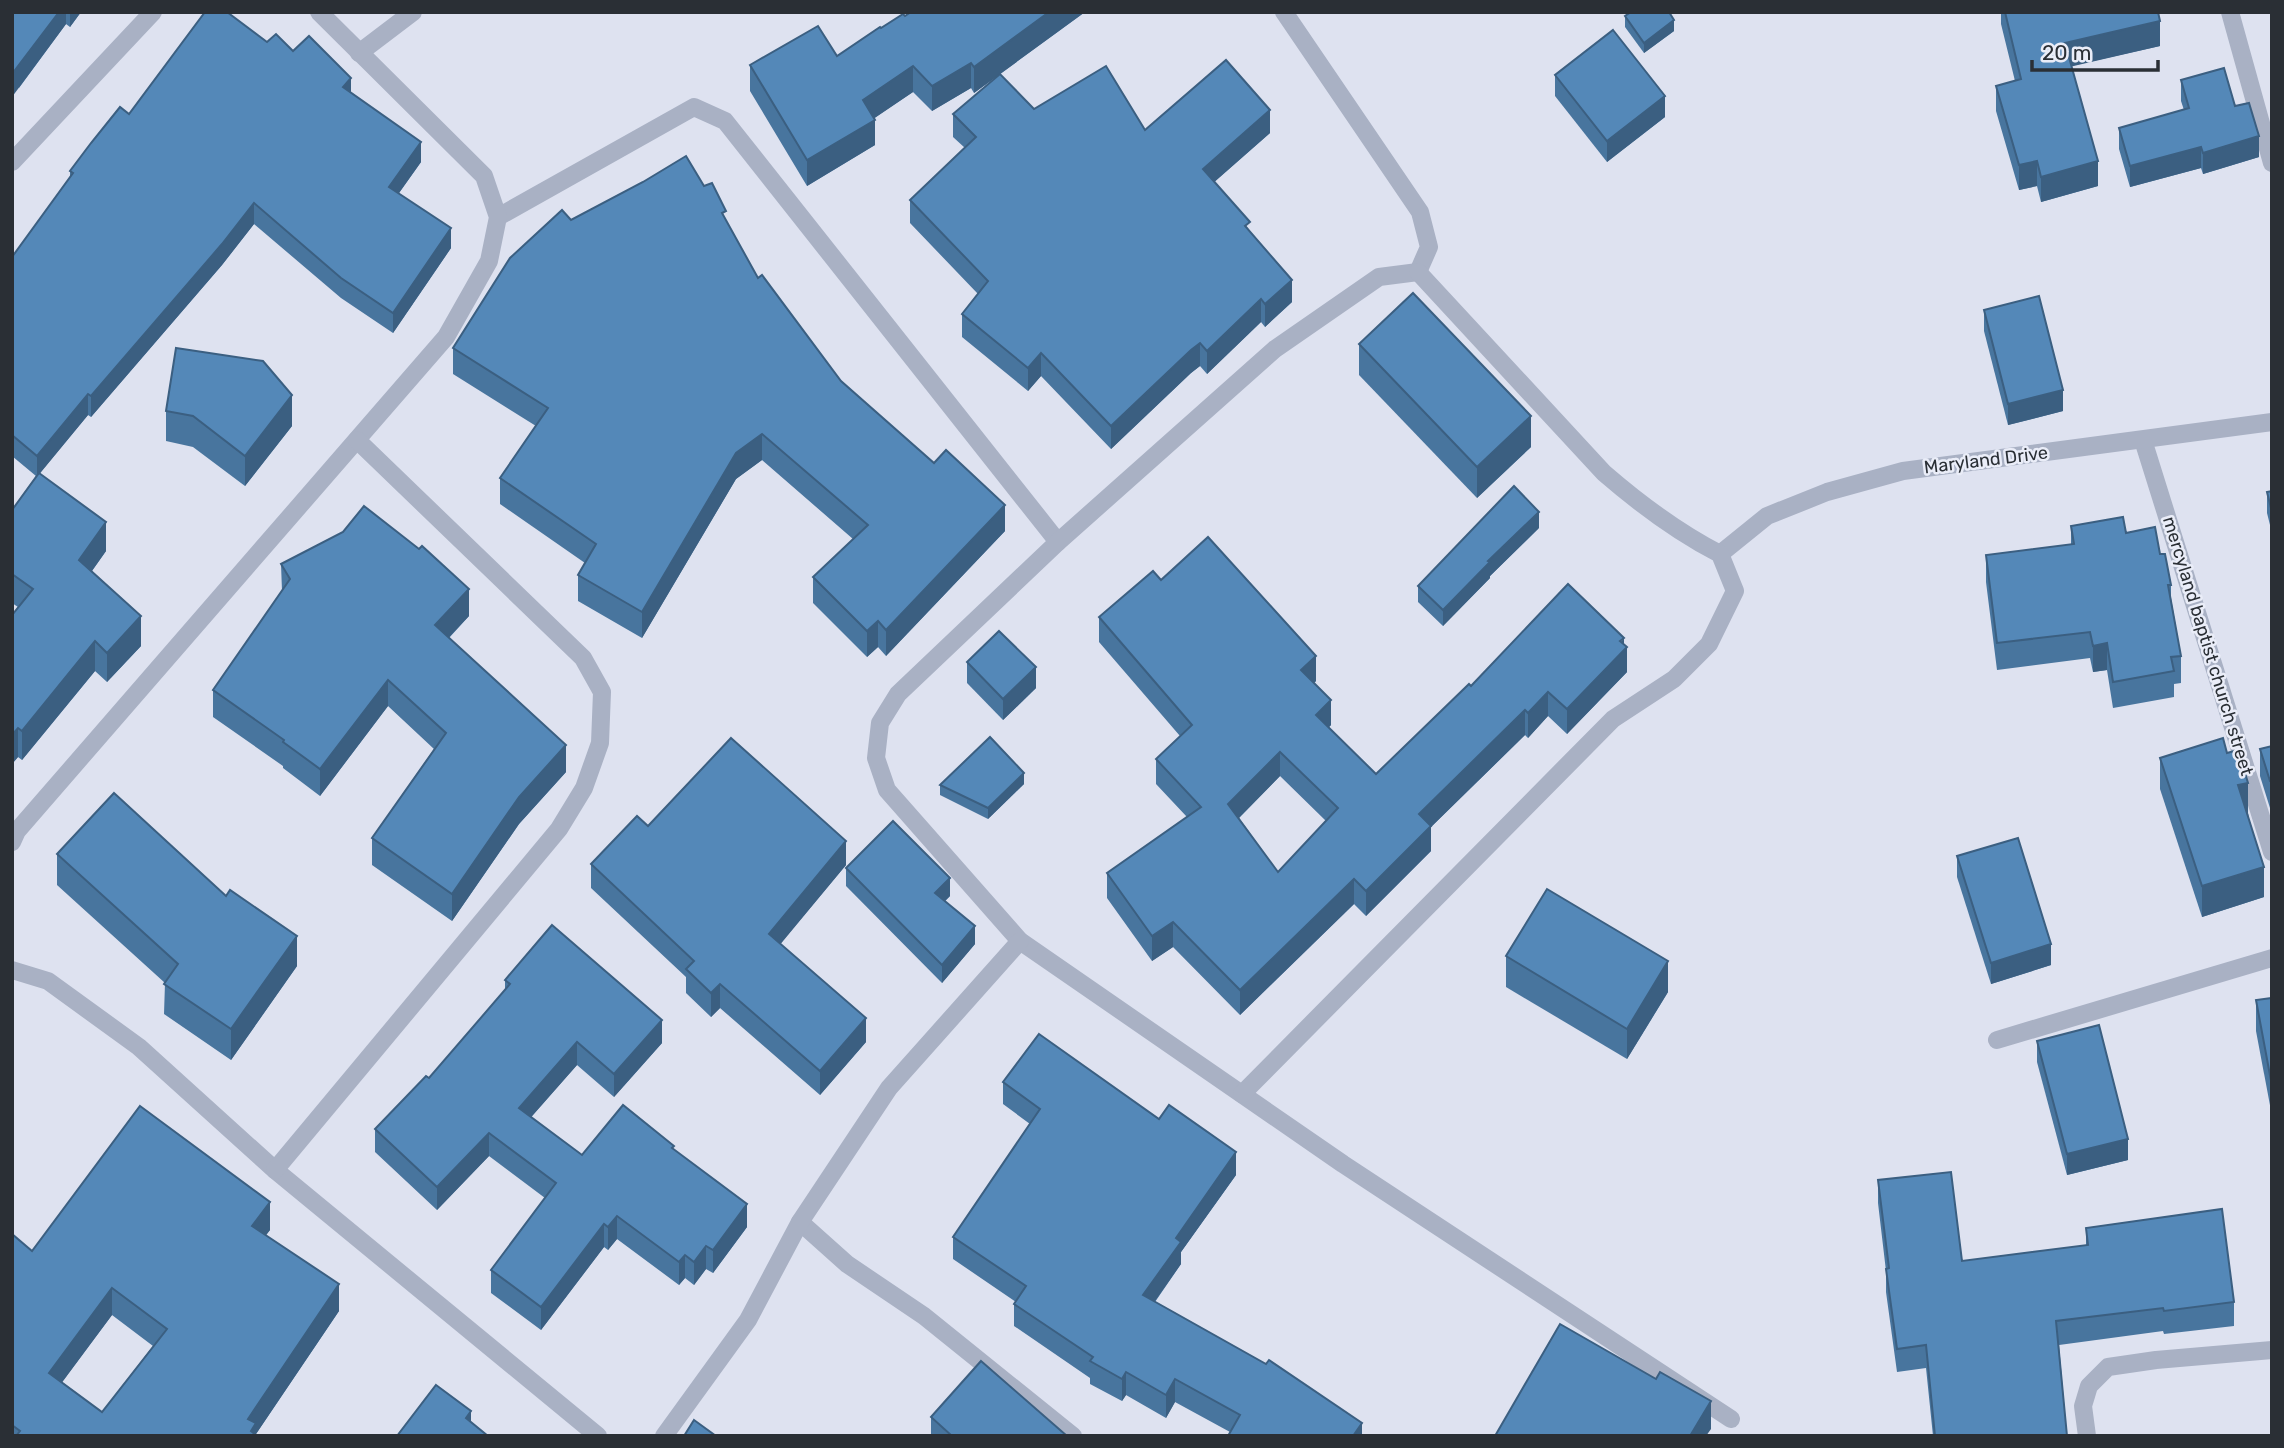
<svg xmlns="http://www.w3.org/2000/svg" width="2284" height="1448" font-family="Rubik,sans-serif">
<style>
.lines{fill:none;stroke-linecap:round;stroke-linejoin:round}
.minor{stroke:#a9b1c4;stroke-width:18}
.wall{fill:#48759e;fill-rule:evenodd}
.shaded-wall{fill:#3b5f81}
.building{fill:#5488b8;stroke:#3b5f81;stroke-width:2;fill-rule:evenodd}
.labels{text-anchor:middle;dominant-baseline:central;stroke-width:5;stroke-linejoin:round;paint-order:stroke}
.street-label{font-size:18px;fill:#2a2f35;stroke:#eaedf8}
</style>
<rect width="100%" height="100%" fill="#dee2f0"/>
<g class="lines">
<!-- minor -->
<g class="minor">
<path d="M1284 12 1420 212 1429 247 1418 272"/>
<path d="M2230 12 2272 163"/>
<path d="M359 53 413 12"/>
<path d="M12 162 153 12"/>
<path d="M498 217 694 107 725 121 1058 542"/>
<path d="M1418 272 1379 277 1275 349 1058 542 898 694 880 723 876 758 887 790 1020 941 1343 1164 1731 1419"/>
<path d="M2143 440 2272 852"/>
<path d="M1720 554 1767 516 1827 492 1903 471 2272 422"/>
<path d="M12 842 17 831 446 337 489 261 498 217 484 176 319 12"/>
<path d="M12 970 48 981 139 1047 275 1170 598 1436"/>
<path d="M1997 1040 2272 958"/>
<path d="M1242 1094 1613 719 1674 679 1709 644 1735 591 1720 554C1677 532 1641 505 1604 473L1418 272"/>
<path d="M275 1170 559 829 584 788 600 743 602 692 583 658 357 440"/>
<path d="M800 1222 847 1264 924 1316 1073 1436"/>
<path d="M664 1436 748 1320 800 1222 889 1088 1020 941"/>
<path d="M2087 1436 2083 1406 2089 1386 2108 1367 2156 1360 2272 1350"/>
</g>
</g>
<!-- wall -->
<g class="wall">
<path d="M12 12H81L70 27 66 24 19 88Z"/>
<path d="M1085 12 974 93 971 88 932 111 913 92 874 118 875 145 807 186 750 91V65L837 56 881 28 905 16 930 13Z"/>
<path d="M2001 12H2158L2160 46 2071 66 2098 186 2041 202 2037 186 2019 190 1996 111V86L2015 81 2001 24Z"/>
<path d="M1625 16 1674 31 1644 53 1625 27Z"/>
<path d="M267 42 293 51 351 93 421 162 399 193 451 248 393 333 341 298 254 224 222 265 91 417 88 415 39 474 106 551 92 571 141 646 107 682 95 671 22 760 18 757 12 764V615L18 607 12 603V510L36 476 12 456V257L70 177V171L129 114Z"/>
<path d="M1555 75 1665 117 1607 162 1555 96Z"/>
<path d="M2181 80 2235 106 2259 157 2203 174 2201 168 2130 187 2119 149V128L2184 110 2181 101Z"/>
<path d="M1034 109 1145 130 1270 133 1214 182 1250 231 1292 302 1265 327 1261 322 1207 374 1200 366 1191 373 1111 449 1041 376 1028 391 962 337V314L978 294 910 223V200L965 148 953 137V114Z"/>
<path d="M704 186 726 221 758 278 841 381 1005 531 886 656 878 647 867 657 813 603V577L853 539 762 460 736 479 642 638 578 601V575L585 563 500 504V478L536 426 453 374V348L571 220Z"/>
<path d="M1984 310 2063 411 2008 425 1984 331Z"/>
<path d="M1359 344 1531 447 1477 498 1359 375Z"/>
<path d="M166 411 292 426 245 486 193 447 166 441Z"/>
<path d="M2272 491V533L2267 513V492Z"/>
<path d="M2071 526 2126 533 2160 554 2171 585V598L2181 656V683L2174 684V697L2113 708 2107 670 2093 672 2090 658 1997 670 1986 582V555L2071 545Z"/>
<path d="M1539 528 1490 576V578L1443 626 1418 602V586Z"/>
<path d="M281 564 469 616 449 638 566 772 519 824 452 921 372 865V838L434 749 388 706 320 796 283 768V766L213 717V690L282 591Z"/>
<path d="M1161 580 1316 681 1314 683 1331 725 1328 728 1376 774 1471 686 1624 644 1627 672 1567 734 1548 716 1528 738 1525 735 1431 827V851L1366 916 1354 904 1240 1015 1173 947 1152 961 1107 898V873L1187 817 1156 784V759L1180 736 1099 642V617ZM1280 776 1326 821 1278 872 1239 818Z"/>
<path d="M967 662 1036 688 1003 720 967 683Z"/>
<path d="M2272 746V808H2270L2260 776V749Z"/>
<path d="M2160 758 2248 813 2264 897 2202 917 2160 789Z"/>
<path d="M1024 784 988 819 940 795V785Z"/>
<path d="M648 826 846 865 780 944 866 1042 820 1095 720 1008 711 1017 686 993V977L591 888V864Z"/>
<path d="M57 854 297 966 231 1060 164 1014 165 983 57 885Z"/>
<path d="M1957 856 2051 965 1991 984 1957 877Z"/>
<path d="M846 868 950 896 945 901 975 944 942 983 846 886Z"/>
<path d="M1506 956 1668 992 1627 1059 1506 987Z"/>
<path d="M505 980 662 1043 614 1097 577 1065 531 1117 582 1155 674 1150 747 1227 713 1273 706 1269 694 1285 685 1278 679 1285 617 1239 608 1250 604 1247 541 1330 491 1293V1270L545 1198 489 1156 437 1210 375 1152V1129L429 1078 505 990Z"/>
<path d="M2272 998V1116L2256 1031V1000Z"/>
<path d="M2037 1041 2128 1160 2067 1175 2037 1062Z"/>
<path d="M1003 1082 1236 1175 1181 1252V1264L1155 1302 1362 1436 1230 1432 1175 1402 1166 1418 1126 1395 1122 1401 1090 1384V1378L1014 1326V1304L1016 1302 953 1259V1237L1030 1124 1003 1104Z"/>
<path d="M1878 1180 1962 1261 2086 1246V1228L2234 1302V1326L2164 1334 2163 1331 2059 1345 2067 1436H1933L1926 1368 1897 1372 1886 1292V1271L1878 1203Z"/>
<path d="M270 1230 266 1235 339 1311 256 1434 257 1436H12V1234L32 1251ZM112 1315 153 1346 102 1412 62 1382Z"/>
<path d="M931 1417 1067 1436H931Z"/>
</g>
<!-- shaded-wall -->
<g class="shaded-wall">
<path d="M59 12H66V24L12 97V74Z"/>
<path d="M70 12H81L70 27Z"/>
<path d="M1049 12H1085L974 93V67Z"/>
<path d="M1674 20V31L1644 53V43Z"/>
<path d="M2160 21V46L2065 68V43Z"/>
<path d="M971 63V88L932 111V86Z"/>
<path d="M913 66V92L863 126V100Z"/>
<path d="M351 78V99L343 87Z"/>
<path d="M1665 96V117L1607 162V141Z"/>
<path d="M1270 110V133L1203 192V169Z"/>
<path d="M875 120V145L807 186V160Z"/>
<path d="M2259 136V157L2203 174V153Z"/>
<path d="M421 142V162L389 207V187Z"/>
<path d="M2201 147V168L2130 187V166Z"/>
<path d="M2037 161V186L2019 190V165Z"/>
<path d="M2098 161V186L2041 202V177Z"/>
<path d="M254 203V224L222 265 91 417V396Z"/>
<path d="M451 228V248L393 333V313Z"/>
<path d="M1292 280V302L1265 327V304Z"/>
<path d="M1261 299V322L1207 374V351Z"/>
<path d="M1200 343V366L1191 373 1111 449V426L1191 350Z"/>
<path d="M1041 353V376L1028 391V368Z"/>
<path d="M2063 390V411L2008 425V404Z"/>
<path d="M88 394V415L37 477V456Z"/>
<path d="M292 395V426L245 486V456Z"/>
<path d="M1531 416V447L1477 498V467Z"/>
<path d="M762 434V460L736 479 642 638V612L736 453Z"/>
<path d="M1005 505V531L886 656V630Z"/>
<path d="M1539 512V528L1490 576V578L1443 626V610L1488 561Z"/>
<path d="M106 522V551L79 589V560Z"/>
<path d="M469 589V616L435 652V625Z"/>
<path d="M141 616V646L107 682V653Z"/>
<path d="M878 621V647L867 657V631Z"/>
<path d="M1624 638V650L1627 647V672L1567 734V709Z"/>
<path d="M95 641V671L22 760V731Z"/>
<path d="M2107 643V670L2093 672V646Z"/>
<path d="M1316 656V681L1301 695V670Z"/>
<path d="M1036 667V688L1003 720V699Z"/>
<path d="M388 680V706L320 796V769Z"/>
<path d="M1548 692V716L1528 738V713Z"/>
<path d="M1331 700V725L1316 740V715Z"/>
<path d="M1525 710V735L1431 827V851L1366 916V891L1419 814Z"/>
<path d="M18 728V757L12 764V735Z"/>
<path d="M566 745V772L519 824 452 921V894L519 797Z"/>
<path d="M1280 752V776L1228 829V804Z"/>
<path d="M1024 773V784L988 819V808Z"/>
<rect x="2270" y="781" width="2" height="27"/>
<path d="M2248 783V813L2238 816V785Z"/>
<path d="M846 841V865L769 958V934Z"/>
<path d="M2264 867V897L2202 917V886Z"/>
<path d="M950 878V896L935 911V893Z"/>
<path d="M1354 879V904L1240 1015V990Z"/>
<path d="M1173 922V947L1152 961V936Z"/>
<path d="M975 926V944L942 983V965Z"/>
<path d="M297 936V966L231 1060V1029Z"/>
<path d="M2051 944V965L1991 984V963Z"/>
<path d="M1668 961V992L1627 1059V1029Z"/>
<path d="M720 984V1008L711 1017V993Z"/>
<path d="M866 1018V1042L820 1095V1071Z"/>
<path d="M662 1020V1043L614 1097V1074Z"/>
<path d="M577 1042V1065L519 1131V1108Z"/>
<path d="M489 1133V1156L437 1210V1187Z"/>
<path d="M2128 1139V1160L2067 1175V1154Z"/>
<path d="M1236 1152V1175L1181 1252V1264L1143 1318V1295L1176 1238Z"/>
<path d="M270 1202V1230L252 1253V1226Z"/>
<path d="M747 1204V1227L713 1273V1250Z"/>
<path d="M617 1216V1239L608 1250V1227Z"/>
<path d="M604 1224V1247L541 1330V1307Z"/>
<path d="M706 1246V1269L694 1285V1262Z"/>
<path d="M685 1255V1278L679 1285V1262Z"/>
<path d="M339 1284V1311L256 1434V1436H248V1419Z"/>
<path d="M112 1288V1315L49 1400V1373Z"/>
<path d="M1126 1372V1395L1122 1401V1379Z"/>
<path d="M1175 1379V1402L1166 1418V1395Z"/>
<path d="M1711 1401V1429L1706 1436H1690Z"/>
<path d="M471 1411V1436L466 1418Z"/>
<path d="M1362 1423V1436H1353Z"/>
</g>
<!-- building -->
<g class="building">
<path d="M12 12H59L12 74Z"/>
<path d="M205 12H227L267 42 276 34 293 51 309 36 351 78 343 87 421 142 389 187 451 228 393 313 341 278 254 203 222 244 91 396 88 394 37 456 12 435V257L73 173 70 171 91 143 120 107 129 114Z"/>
<path d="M911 12H1049L974 67 971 63 932 86 913 66 863 100 875 120 807 160 750 65 818 26 837 56 880 27 881 28 903 14 905 16Z"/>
<path d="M1631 12H1669L1674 20 1644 43 1625 16Z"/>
<path d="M2005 12H2158L2160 21 2065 43 2098 161 2041 177 2037 161 2019 165 1996 86 2021 79Z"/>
<path d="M1613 30 1665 96 1607 141 1555 75Z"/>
<path d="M1226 60 1270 110 1203 169 1250 222 1245 226 1292 280 1265 304 1261 299 1207 351 1200 343 1191 350 1111 426 1041 353 1028 368 962 314 988 281 910 200 976 137 953 114 1000 74 1034 109 1106 66 1145 130Z"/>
<path d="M2224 68 2235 106 2249 103 2259 136 2203 153 2201 147 2130 166 2119 128 2189 108 2181 80Z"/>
<path d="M686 156 704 186 712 183 726 211 722 213 758 278 762 275 841 381 934 463 946 450 1005 505 886 630 878 621 867 631 813 577 868 525 762 434 736 453 642 612 578 575 596 544 500 478 548 408 453 348 510 258 562 210 571 220 643 182Z"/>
<path d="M1413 293 1531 416 1477 467 1359 344Z"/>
<path d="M2039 296 2063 390 2008 404 1984 310Z"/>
<path d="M176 348 263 361 292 395 245 456 193 416 166 411Z"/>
<path d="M39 473 106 522 79 560 141 616 107 653 95 641 22 731 18 728 12 735V615L33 589 12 574V510Z"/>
<path d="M1514 486 1539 512 1488 561 1490 562 1443 610 1418 586Z"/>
<path d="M2272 491V512L2267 492Z"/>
<path d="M364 506 419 549 422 546 469 589 435 625 566 745 519 797 452 894 372 838 446 733 388 680 320 769 283 742 284 740 213 690 290 579 281 564 343 532Z"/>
<path d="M2123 517 2126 533 2155 527 2160 554H2165L2171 585H2168L2181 656 2171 657 2174 671 2113 682 2107 643 2093 646 2090 632 1997 643 1986 555 2074 544 2071 526Z"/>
<path d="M1208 537 1316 656 1301 670 1331 700 1316 715 1376 774 1469 684 1471 686 1568 584 1624 638 1620 641 1627 647 1567 709 1548 692 1528 713 1525 710 1419 814 1431 826 1366 891 1354 879 1240 990 1173 922 1152 936 1107 873 1201 807 1156 759 1192 725 1099 617 1153 571 1161 580ZM1280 752 1338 808 1278 872 1228 804Z"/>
<path d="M999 631 1036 667 1003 699 967 662Z"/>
<path d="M990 737 1024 773 988 808 940 785Z"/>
<path d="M731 738 846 841 769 934 866 1018 820 1071 720 984 711 993 686 969 694 961 591 864 637 816 648 826Z"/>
<path d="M2223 738 2227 753 2238 750 2248 783 2238 785 2264 867 2202 886 2160 758Z"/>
<path d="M2272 746V781H2270L2260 749Z"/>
<path d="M114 793 226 896 230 890 297 936 231 1029 164 984 178 964 57 854Z"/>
<path d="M893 821 950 878 935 893 975 926 942 965 846 868Z"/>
<path d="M2018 838 2051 944 1991 963 1957 856Z"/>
<path d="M1547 889 1668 961 1627 1029 1506 956Z"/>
<path d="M552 925 662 1020 614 1074 577 1042 519 1108 582 1155 623 1105 674 1146 672 1148 747 1204 713 1250 706 1246 694 1262 685 1255 679 1262 617 1216 608 1227 604 1224 541 1307 491 1270 556 1183 489 1133 437 1187 375 1129 426 1076 429 1078 510 984 505 980Z"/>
<path d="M2272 998V1086L2256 1000Z"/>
<path d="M2099 1025 2128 1139 2067 1154 2037 1041Z"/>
<path d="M1039 1034 1159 1119 1169 1105 1236 1152 1176 1238 1181 1242 1143 1295 1266 1364 1269 1360 1362 1423 1353 1436H1228L1240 1415 1175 1379 1166 1395 1126 1372 1122 1379 1090 1361 1093 1357 1014 1304 1026 1286 953 1237 1040 1109 1003 1082Z"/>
<path d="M140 1106 270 1202 252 1226 339 1284 248 1419 256 1423 251 1431 257 1436H16L20 1431 12 1425V1234L32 1251ZM112 1288 167 1329 102 1412 49 1373Z"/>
<path d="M1951 1172 1962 1261 2088 1245 2086 1228 2222 1209 2234 1302 2164 1311 2163 1308 2056 1321 2067 1436H1935L1926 1345 1897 1349 1886 1269 1889 1268 1878 1180Z"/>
<path d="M1560 1324 1656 1379 1660 1372 1711 1401 1690 1436H1495Z"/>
<path d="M981 1361 1067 1436H952L931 1417Z"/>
<path d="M436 1385 471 1411 466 1418 488 1436H397Z"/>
<path d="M694 1420 716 1436H684Z"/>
</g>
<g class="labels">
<!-- street labels -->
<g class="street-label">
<text transform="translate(1986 460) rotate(-7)">Maryland Drive</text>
<text transform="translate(2208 646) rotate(73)">mercyland baptist church street</text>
</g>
</g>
<!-- border -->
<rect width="2284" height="1448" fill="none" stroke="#2a2f35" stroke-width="28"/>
<!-- scale -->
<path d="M2032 60v10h126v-10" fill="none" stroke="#2a2f35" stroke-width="3.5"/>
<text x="2042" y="60" font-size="21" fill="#2a2f35" stroke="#eaedf8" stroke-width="5" paint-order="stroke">20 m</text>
</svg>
